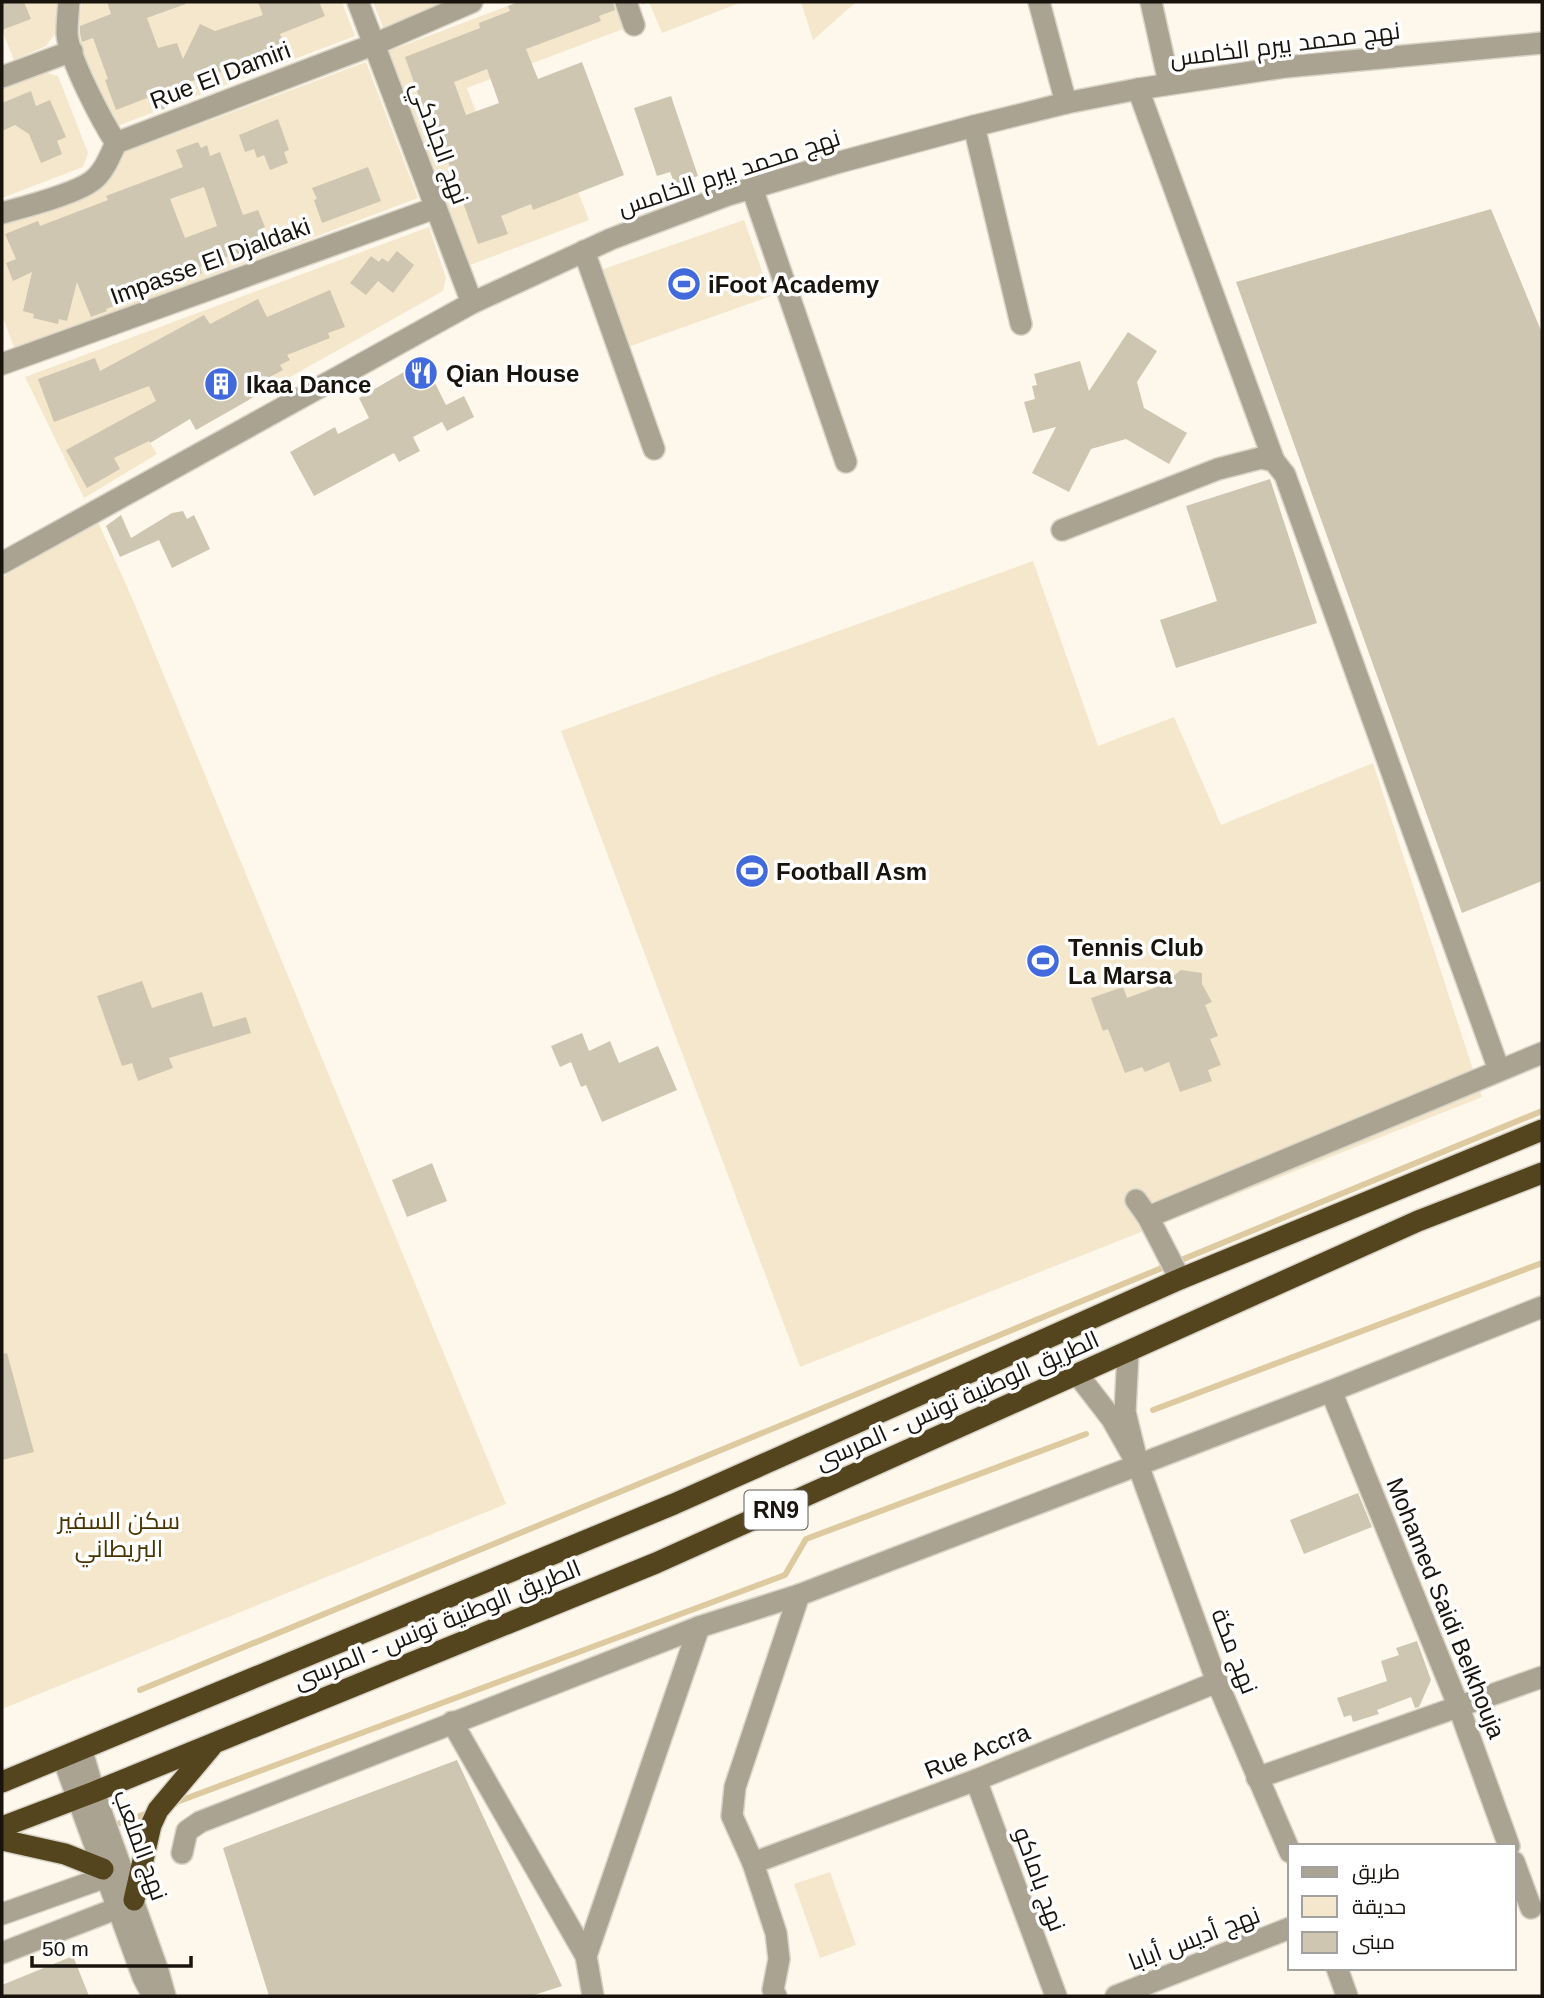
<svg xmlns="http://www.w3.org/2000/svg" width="1544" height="1998" font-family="Helvetica,Cairo,sans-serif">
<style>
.green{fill:#f4e7cb}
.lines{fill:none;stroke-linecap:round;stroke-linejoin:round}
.stream{stroke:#ddcaa0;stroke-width:6}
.building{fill:#cfc6b2;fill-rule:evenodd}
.minor-casing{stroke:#d9d4c8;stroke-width:24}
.highway-casing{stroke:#d9d4c8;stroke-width:24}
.minor{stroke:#aba391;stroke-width:21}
.highway{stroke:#55451e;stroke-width:21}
.labels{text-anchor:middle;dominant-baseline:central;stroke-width:7;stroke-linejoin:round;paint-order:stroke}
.shield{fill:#fff;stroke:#5d5a56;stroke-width:2}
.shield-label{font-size:23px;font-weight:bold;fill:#18140d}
.street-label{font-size:24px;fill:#18140d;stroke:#fff}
.poi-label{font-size:24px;font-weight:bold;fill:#18140d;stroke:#fff;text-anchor:start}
.park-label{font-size:24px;fill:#483400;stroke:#fff}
</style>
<rect width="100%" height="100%" fill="#fef8ec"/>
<!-- green -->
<g class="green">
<path d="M24 2H57L55 34 46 46 14 60 2 30 30 19Z"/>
<path d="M82 2H141L148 18 191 2H342L355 36 112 128 80 43 78 27Z"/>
<path d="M373 2H452L384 30Z"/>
<path d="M518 2H613L623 29 467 88 498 171 561 147 589 220 470 265 389 51Z"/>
<path d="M640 2H742L662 33 649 2 642 5Z"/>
<path d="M801 2H856L813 40Z"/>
<path d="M366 62 418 198 15 350 2 315V224L96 188 115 156Z"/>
<path d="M43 72 58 76 88 153 83 167 2 198V88Z"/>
<path d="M744 220 771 296 625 348 598 271Z"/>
<path d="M429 227 446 278 443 291 196 430 188 416 150 443 157 454 84 498 25 377Z"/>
<path d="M98 522 132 598 506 1504 2 1709V577Z"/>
<path d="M1033 561 1098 746 1174 717 1221 825 1373 763 1482 1097 800 1367 561 731Z"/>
<path d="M830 1872 856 1945 820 1958 794 1884Z"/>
</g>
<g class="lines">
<!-- stream -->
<g class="stream">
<path d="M1153 1410 1542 1263"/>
<path d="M140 1690 1542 1111"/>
<path d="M174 1803 785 1575 806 1539 1086 1434"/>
<path d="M120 1823 151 1812"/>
</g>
</g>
<!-- building -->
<g class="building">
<path d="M2 2H24L31 19 2 30Z"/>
<path d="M107 2H186V4L147 18 158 48 177 43 183 59 200 24 215 31 263 15 258 2H319L325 16 280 34 288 55 270 62 265 51 219 66 221 72 173 87 179 103 161 110 155 95 116 110 105 80 108 79 93 38 82 42 80 33V26L111 14Z"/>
<path d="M518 2H613L615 10 599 16 601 21 526 49 538 79 582 62 624 175 533 210 531 204 501 216 508 234 478 244 428 106 423 108 405 57 480 28 479 23 510 11 508 6ZM487 69 499 103 466 115 454 82Z"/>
<path d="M31 91 36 106 50 100 66 137 57 141 62 154 41 163 29 134 15 125 2 131V103Z"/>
<path d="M671 96 698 176 675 184 670 172 657 176 634 108Z"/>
<path d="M278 119 289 150 284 152 288 163 270 170 264 155 257 158 254 149 245 152 239 135Z"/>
<path d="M198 142 201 148 207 145 210 156 220 152 243 215 258 210 265 227 258 230 262 240 253 244 256 252 239 259 237 253 200 267 202 273 106 309 107 311 91 317 77 282 67 321 59 319 58 324 33 318 34 314 23 311 32 272 13 281 6 263 16 259 5 234 38 221 40 226 108 200 106 196 183 167 176 150ZM204 187 217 226 185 238 170 199Z"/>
<path d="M368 167 381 201 322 223 314 200 317 199 312 188Z"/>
<path d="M1491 209 1542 333V881L1462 913 1236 282Z"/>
<path d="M397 251 414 265 393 293 378 281 366 295 350 283 371 256 379 262 382 258 388 262Z"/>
<path d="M330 290 345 327 328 333 330 338 287 355 290 360 280 365 283 370 247 389 252 398 196 430 190 419 150 443 149 441 114 458 120 469 87 488 66 450 156 401 149 386 54 422 38 379 95 358 100 371 204 315 210 324 258 299 267 317Z"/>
<path d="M1128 332 1157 351 1137 382 1144 408 1187 433 1169 464 1126 439 1091 449 1069 492 1032 473 1056 427 1033 433 1024 402 1035 399 1032 386 1037 385 1034 374 1080 361 1089 391Z"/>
<path d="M425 363 446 405 464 396 474 417 447 431 442 422 413 437 420 451 399 462 394 453 314 496 290 452 335 427 338 434 369 418 359 398 416 365Z"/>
<path d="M1270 479 1317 623 1176 668 1160 620 1217 601 1186 506Z"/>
<path d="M183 511 187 519 194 515 210 549 172 568 159 540 120 557 106 526 121 515 131 538 172 513Z"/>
<path d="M1181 970 1202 973V984L1212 1002 1205 1005 1218 1036 1210 1039 1221 1065 1208 1070 1212 1081 1180 1092 1169 1062 1145 1072 1142 1067 1125 1073 1108 1029 1103 1031 1091 998 1123 987 1127 998 1162 985Z"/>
<path d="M142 981 152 1008 202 992 213 1027 246 1017 251 1033 169 1058 173 1068 138 1081 132 1063 122 1066 97 996Z"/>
<path d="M582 1033 589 1051 610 1041 619 1063 658 1046 677 1090 602 1122 586 1085 581 1087 571 1062 560 1067 551 1046Z"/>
<path d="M432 1163 447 1201 407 1217 392 1180Z"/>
<path d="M7 1353 34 1452 2 1460V1354Z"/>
<path d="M1358 1493 1372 1527 1304 1554 1290 1520Z"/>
<path d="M1417 1641 1431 1680 1419 1707 1415 1708 1411 1697 1377 1710 1379 1714 1353 1722 1351 1715 1344 1717 1337 1698 1387 1681 1381 1661 1399 1655 1396 1648Z"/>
<path d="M457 1760 562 1986 531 1996H269L223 1848Z"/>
<path d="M73 1956 89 1996H2V1985Z"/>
</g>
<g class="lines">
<!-- minor casing -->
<g class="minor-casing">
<g id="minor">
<path d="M69 2C68 12 67 24 67 34 69 59 102 121 116 143"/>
<path d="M358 2 472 303"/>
<path d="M626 2 634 25"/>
<path d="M1039 2 1066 103"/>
<path d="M1151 2 1169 83"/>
<path d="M2 77 72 51"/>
<path d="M1138 89 1274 461"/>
<path d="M974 126 1021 324"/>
<path d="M752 188 846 462"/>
<path d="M2 213C24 207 75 194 92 181 104 172 110 156 116 143L375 44 472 2"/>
<path d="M584 251 654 449"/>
<path d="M2 364 435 208"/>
<path d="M1062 530 1218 469 1261 458 1274 461 1285 475 1499 1070"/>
<path d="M2 563 472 303 611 239 728 195 840 162 974 126 1066 103 1138 89 1285 67 1542 43"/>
<path d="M1136 1200 1148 1217 1180 1279"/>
<path d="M1148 1217 1542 1053"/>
<path d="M1078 1375 1112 1419 1138 1465 1125 1412 1128 1353"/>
<path d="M1331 1391 1458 1705 1509 1846"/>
<path d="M1138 1465 1217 1682 1290 1852"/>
<path d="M452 1722 586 1956 593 1996"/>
<path d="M82 1751 94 1792 158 1971 165 1996"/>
<path d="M63 1758 143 1977 153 1996"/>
<path d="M1257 1778 1542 1677"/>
<path d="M976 1780 1056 1996"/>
<path d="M182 1853 187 1831 200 1822 699 1627 799 1595 1331 1391 1542 1307"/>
<path d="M1514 1862 1531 1908"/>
<path d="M753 1863 976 1780 1217 1682"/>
<path d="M2 1914 106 1877"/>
<path d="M2 1953 118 1908"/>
<path d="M586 1956 699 1627"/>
<path d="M1337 1968 1347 1996"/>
<path d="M776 1996 773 1990 779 1959 776 1933 753 1863 732 1816 735 1787 799 1595"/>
<path d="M1116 1996 1290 1928"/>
</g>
</g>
<!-- highway casing -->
<g class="highway-casing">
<g id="highway">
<path d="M2 1782 674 1504 1180 1279 1542 1130"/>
<path d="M2 1827 94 1792 656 1563 1418 1221 1542 1173"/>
<path d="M2 1840 65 1854 103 1869"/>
<path d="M134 1900 151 1825 158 1810 211 1747"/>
</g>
</g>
<!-- minor -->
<use href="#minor" class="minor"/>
<!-- highway -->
<use href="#highway" class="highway"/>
</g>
<!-- icons -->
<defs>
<g id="stadium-disc" transform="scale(1.75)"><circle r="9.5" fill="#426adc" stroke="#fff"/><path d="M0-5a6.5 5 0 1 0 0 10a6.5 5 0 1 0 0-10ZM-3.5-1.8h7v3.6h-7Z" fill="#fff"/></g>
<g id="restaurant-disc" transform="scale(1.75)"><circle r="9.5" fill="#426adc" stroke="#fff"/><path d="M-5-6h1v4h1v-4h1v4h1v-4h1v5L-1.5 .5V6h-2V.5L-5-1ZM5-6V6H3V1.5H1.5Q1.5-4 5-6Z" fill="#fff"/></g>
<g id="building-disc" transform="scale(1.75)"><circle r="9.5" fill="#426adc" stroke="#fff"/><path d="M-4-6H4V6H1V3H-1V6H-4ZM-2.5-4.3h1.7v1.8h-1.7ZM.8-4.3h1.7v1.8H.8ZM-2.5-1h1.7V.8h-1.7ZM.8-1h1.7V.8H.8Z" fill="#fff"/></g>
</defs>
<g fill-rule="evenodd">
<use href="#stadium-disc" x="684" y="284"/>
<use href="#restaurant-disc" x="421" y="373"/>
<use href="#building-disc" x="221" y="384"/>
<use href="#stadium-disc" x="752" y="871"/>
<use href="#stadium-disc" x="1043" y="961"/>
</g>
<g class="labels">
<!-- shield labels -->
<rect class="shield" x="744.5" y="1490.5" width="63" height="39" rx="5"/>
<g class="shield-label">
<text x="776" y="1510">RN9</text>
</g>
<!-- street labels -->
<g class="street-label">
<text transform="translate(1285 44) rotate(-7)">نهج محمد بيرم الخامس</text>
<text transform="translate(220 75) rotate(-21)">Rue El Damiri</text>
<text transform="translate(440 143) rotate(70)">نهج الجلدكي</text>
<text transform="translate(729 172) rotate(-18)">نهج محمد بيرم الخامس</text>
<text transform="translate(210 261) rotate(-20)">Impasse El Djaldaki</text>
<text transform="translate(957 1400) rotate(-24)">الطريق الوطنية تونس - المرسى</text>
<text transform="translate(1446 1608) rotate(68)">Mohamed Saidi Belkhouja</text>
<text transform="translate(437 1624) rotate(-22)">الطريق الوطنية تونس - المرسى</text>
<text transform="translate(1235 1651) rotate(69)">نهج مكة</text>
<text transform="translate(977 1751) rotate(-22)">Rue Accra</text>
<text transform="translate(141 1845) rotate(70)">نهج الملعب</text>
<text transform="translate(1040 1879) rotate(70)">نهج باماكو</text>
<text transform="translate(1194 1938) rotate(-21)">نهج أديس أبابا</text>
</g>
<!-- poi labels -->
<g class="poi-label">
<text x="708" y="284">iFoot Academy</text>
<text x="446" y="373">Qian House</text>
<text x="246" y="384">Ikaa Dance</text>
<text x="776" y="871">Football Asm</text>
<text x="1068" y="947">Tennis Club<tspan x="1068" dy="28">La Marsa</tspan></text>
</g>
<!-- park labels -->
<g class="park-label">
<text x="119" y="1520">سكن السفير<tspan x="119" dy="28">البريطاني</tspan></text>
</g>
</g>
<!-- border -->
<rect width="1544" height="1998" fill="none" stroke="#18140d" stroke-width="7"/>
<!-- legend -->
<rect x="1288" y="1844" width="228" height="126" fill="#ffffff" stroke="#a3a19e" stroke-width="2"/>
<rect x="1302" y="1867" width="35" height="10" fill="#aba391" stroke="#a3a19e" stroke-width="2"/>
<text x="1352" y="1879" font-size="21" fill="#18140d">طريق</text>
<rect x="1302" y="1896" width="35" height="21" fill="#f4e7cb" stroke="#a3a19e" stroke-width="2"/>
<text x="1352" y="1914" font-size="21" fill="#18140d">حديقة</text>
<rect x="1302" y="1932" width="35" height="21" fill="#cfc6b2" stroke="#a3a19e" stroke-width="2"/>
<text x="1352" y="1949" font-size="21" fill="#18140d">مبنى</text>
<!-- scale -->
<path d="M32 1956v10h159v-10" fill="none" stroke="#18140d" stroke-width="3.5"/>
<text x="42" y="1956" font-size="21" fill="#18140d" stroke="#ffffff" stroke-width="5" paint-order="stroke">50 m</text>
</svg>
